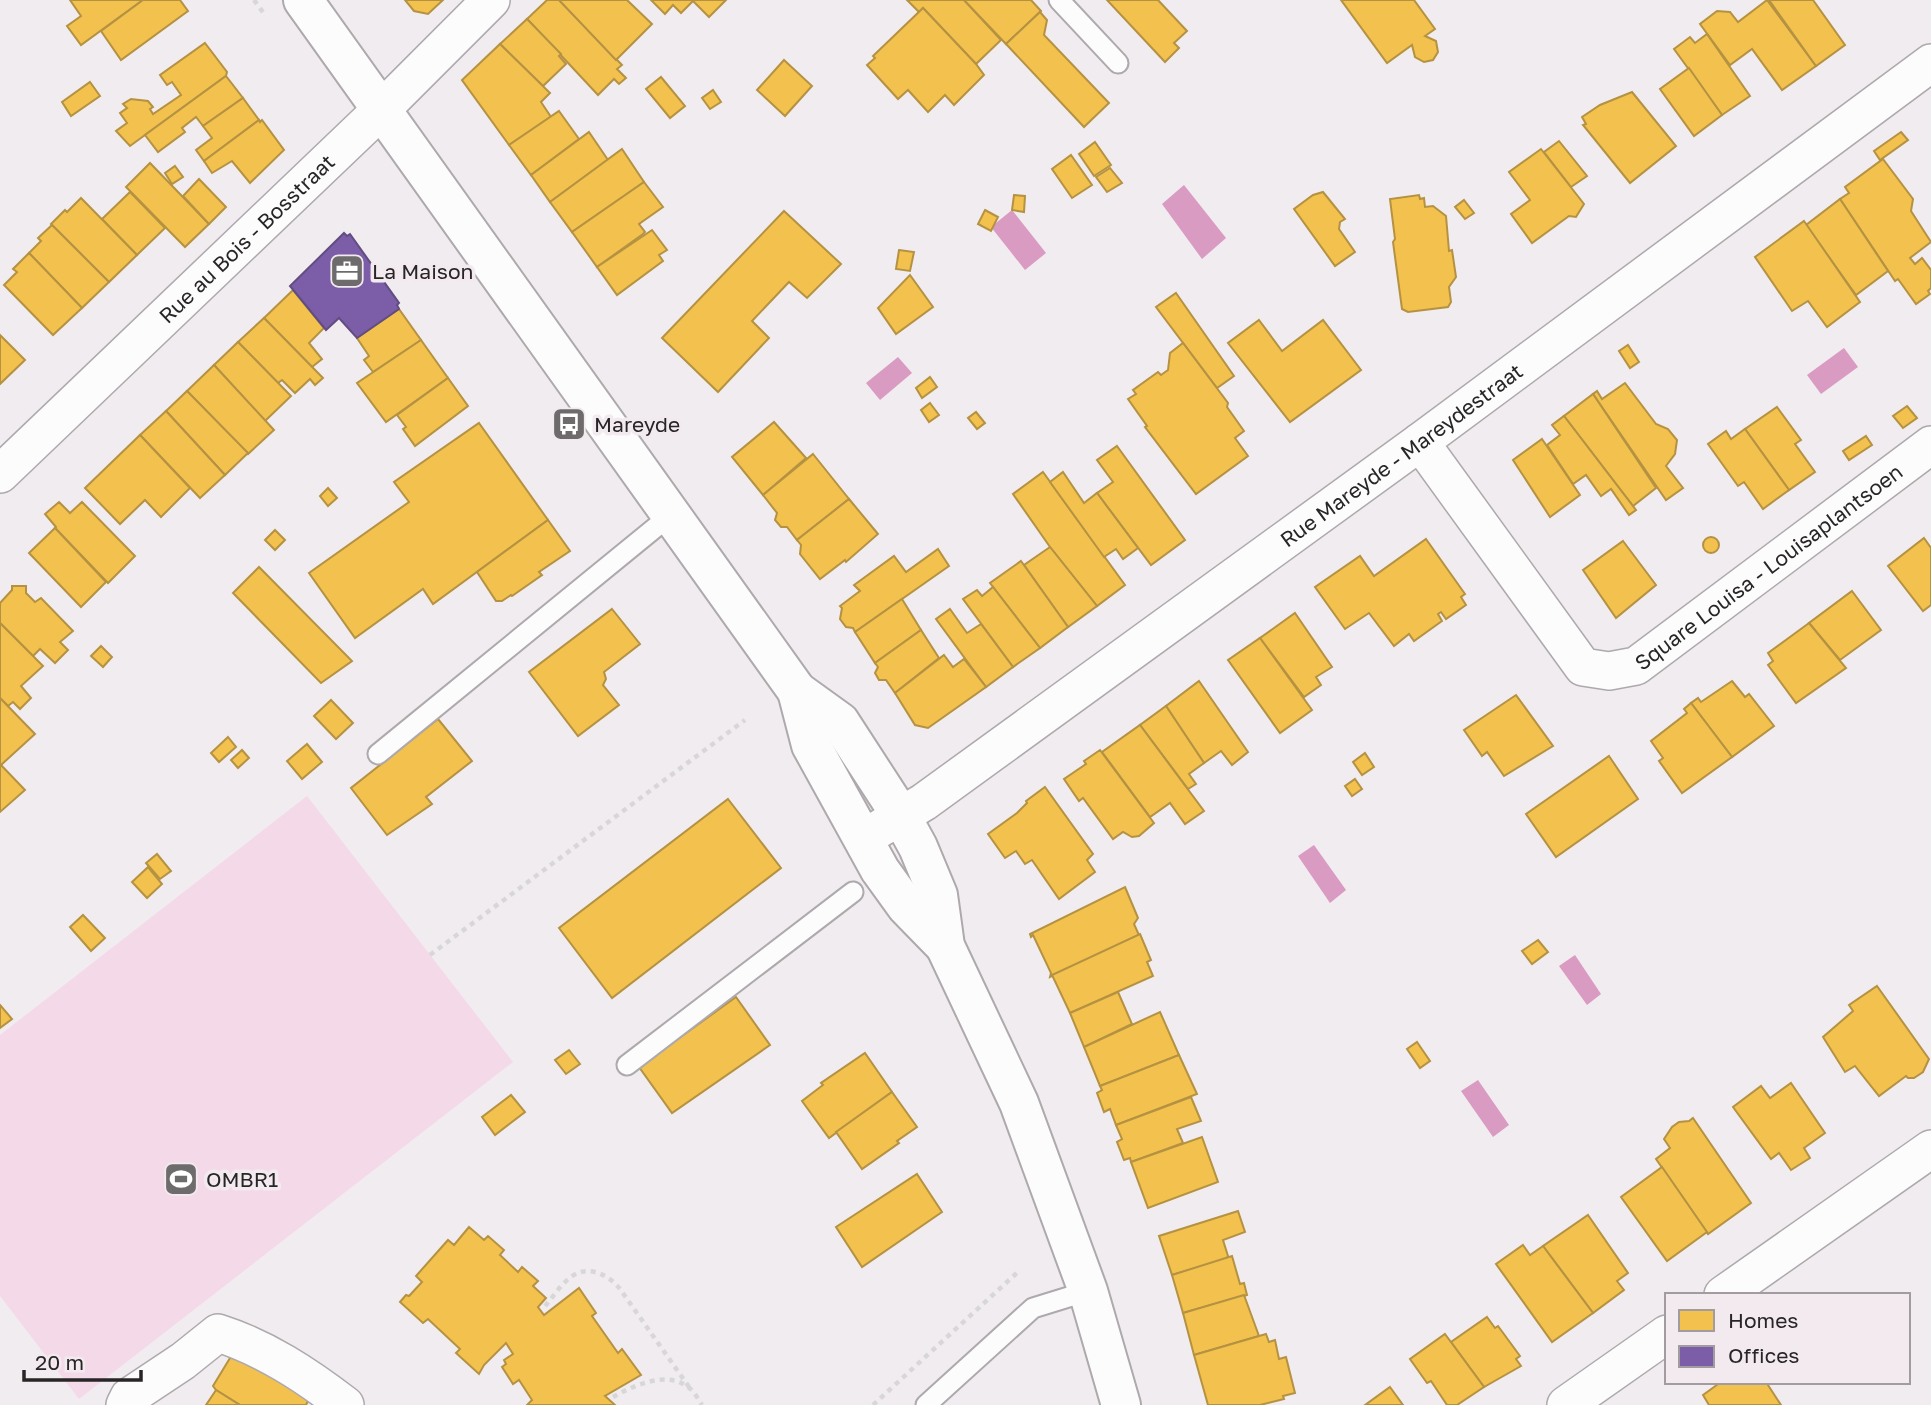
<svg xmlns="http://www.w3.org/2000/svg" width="1931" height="1405" font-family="'Golos Text',sans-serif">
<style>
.green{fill:#f4d9e9}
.water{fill:#d99bc2}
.homes{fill:#f2c14e;stroke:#b59242;stroke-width:2}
.offices{fill:#7b5ea7;stroke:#624d81;stroke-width:2}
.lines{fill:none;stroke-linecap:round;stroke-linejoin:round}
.lane-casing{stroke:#ada9ac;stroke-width:23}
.street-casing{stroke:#ada9ac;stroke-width:40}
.secondary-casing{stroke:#ada9ac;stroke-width:42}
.path{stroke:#d8d7d7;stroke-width:4.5;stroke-dasharray:5 5;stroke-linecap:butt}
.lane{stroke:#fdfcfd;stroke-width:19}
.street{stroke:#fdfcfd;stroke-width:37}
.secondary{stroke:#fdfcfd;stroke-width:38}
.labels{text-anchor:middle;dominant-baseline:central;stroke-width:7;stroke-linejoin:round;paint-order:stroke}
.street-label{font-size:21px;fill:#282527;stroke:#f3eaef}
.poi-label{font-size:21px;fill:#282527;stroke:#f3eaef;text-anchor:start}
</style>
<rect width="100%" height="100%" fill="#f1ecef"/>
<!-- green -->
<path class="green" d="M307 796 513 1062 79 1399 0 1296V1035Z"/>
<!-- water -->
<g class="water">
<path d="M1184 185 1226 238 1202 259 1162 204Z"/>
<path d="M1012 210 1046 253 1025 270 991 227Z"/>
<path d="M1844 348 1858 367 1821 394 1807 375Z"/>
<path d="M898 357 912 373 880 400 866 383Z"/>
<path d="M1314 845 1346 890 1330 903 1298 856Z"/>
<path d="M1575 955 1601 994 1587 1005 1559 966Z"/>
<path d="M1478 1080 1509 1125 1493 1137 1461 1091Z"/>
</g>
<!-- homes -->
<g class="homes">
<path d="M70 0H143L81 45 67 26 81 16Z"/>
<path d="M143 0H180L188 11 121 60 101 31Z"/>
<path d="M405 0H443L428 14 414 11Z"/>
<path d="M547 0H559L622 65 617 69 626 78 619 84 614 79 598 95 527 19Z"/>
<path d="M559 0H627L652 24 616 60Z"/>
<path d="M651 0H726L709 17 693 1 681 13 673 5 665 14Z"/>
<path d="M907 0H964L1001 40 976 64 923 8 919 12Z"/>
<path d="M964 0H1031L1041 11 1006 44Z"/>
<path d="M1107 0H1158L1187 31 1174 43 1179 48 1165 62Z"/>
<path d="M1341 0H1414L1435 29 1425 36 1436 41 1438 52 1433 60 1424 62 1415 57 1412 45 1387 63Z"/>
<path d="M1767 0 1816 66 1782 90 1752 49 1730 65 1700 24 1717 11 1730 12 1738 22Z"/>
<path d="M1769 0H1813L1845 45 1816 66Z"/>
<path d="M923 8 976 64 984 75 954 105 945 95 928 112 908 90 898 99 867 65 875 58 873 56Z"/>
<path d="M1040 12 1047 20 1044 35 1109 103 1084 127 1006 44Z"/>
<path d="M527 19 561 54 559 56 566 64 543 86 500 44Z"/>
<path d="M1707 34 1750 96 1722 115 1674 49 1690 37 1695 43Z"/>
<path d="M205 43 227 72 226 76 130 146 116 131 127 123 120 113 127 108 123 104 131 99 148 101 153 107 150 109 153 114 181 95 172 82 167 85 160 75Z"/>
<path d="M500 44 550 93 541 102 551 117 509 145 462 80Z"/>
<path d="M784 60 812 86 785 116 757 90Z"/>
<path d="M1689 68 1722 115 1694 136 1660 89Z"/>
<path d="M226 76 243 98 203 126 196 117 182 128 185 132 158 152 145 135Z"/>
<path d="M661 77 685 106 670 118 646 89Z"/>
<path d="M90 82 100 96 71 116 62 102Z"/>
<path d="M713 90 721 102 710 109 702 98Z"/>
<path d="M1632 92 1676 146 1630 183 1583 125 1586 124 1582 117 1600 105Z"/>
<path d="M243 98 259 120 204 161 196 150 212 138 203 126Z"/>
<path d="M559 111 579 139 531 175 509 145Z"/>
<path d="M259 120 260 122 262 120 284 150 250 183 232 161 212 173 204 161Z"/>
<path d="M589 132 608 160 550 202 531 175Z"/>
<path d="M1901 132 1908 140 1880 160 1874 151Z"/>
<path d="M1559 141 1587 176 1571 187 1544 152Z"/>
<path d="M1095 142 1111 165 1094 176 1079 154Z"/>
<path d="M622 149 644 182 572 232 550 202Z"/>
<path d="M1541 149 1584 204 1576 217 1569 216 1532 243 1511 214 1530 200 1509 172Z"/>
<path d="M1071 155 1092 185 1072 198 1052 169Z"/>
<path d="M1883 159 1913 199 1911 211 1931 242 1910 258 1915 264 1922 258 1931 270V288L1928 291 1930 294 1916 304 1898 279 1895 281 1893 278 1840 199 1849 193 1845 187Z"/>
<path d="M150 163 209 224 185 247 126 187Z"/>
<path d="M175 166 183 177 172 184 165 173Z"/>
<path d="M1110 168 1122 183 1107 192 1096 177Z"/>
<path d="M199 179 226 207 209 224 183 196Z"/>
<path d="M644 182 663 207 639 224 645 232 643 234 597 267 572 232Z"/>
<path d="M130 192 165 228 137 255 102 219Z"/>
<path d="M1323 192 1345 219 1340 222 1339 229 1355 252 1335 266 1294 209 1313 195Z"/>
<path d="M1014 195 1025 196 1024 212 1012 210Z"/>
<path d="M1419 195 1420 199 1424 198 1425 207 1433 206 1446 216 1449 251 1452 250 1456 277 1449 287 1451 302 1448 307 1408 312 1402 309 1393 242 1395 239 1390 199Z"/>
<path d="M81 198 137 255 109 282 51 224 65 210 67 212Z"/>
<path d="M1840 199 1888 271 1856 295 1806 225Z"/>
<path d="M1464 200 1474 213 1465 219 1455 207Z"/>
<path d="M985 210 998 217 991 231 978 224Z"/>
<path d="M784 211 841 264 807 298 789 282 752 321 769 338 718 392 662 338Z"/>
<path d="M1804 221 1860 302 1827 327 1808 301 1792 311 1755 257Z"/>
<path d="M52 225 109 282 82 308 29 253 41 241 38 238Z"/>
<path d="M652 230 667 250 659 255 663 261 617 295 597 267Z"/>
<path d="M899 250 914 252 910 271 896 269Z"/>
<path d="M29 253 82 308 53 335 4 285 17 272 13 269Z"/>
<path d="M910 275 933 307 896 334 878 308Z"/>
<path d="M293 290 324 328 309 343 322 359 312 367 264 318Z"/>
<path d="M1176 293 1234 376 1217 388 1156 307Z"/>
<path d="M399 309 421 340 373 372 364 360 369 356 357 338Z"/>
<path d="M264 318 323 378 315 385 310 379 295 393 282 380 278 383 238 342Z"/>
<path d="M1259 320 1282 351 1323 320 1361 370 1290 422 1228 343Z"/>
<path d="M0 335 25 360 0 384Z"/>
<path d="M421 340 448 378 386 422 357 383Z"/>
<path d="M238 342 291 396 265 421 214 365Z"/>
<path d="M1183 343 1228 403 1227 407 1244 431 1235 438 1248 456 1196 494 1145 427 1147 426 1128 399 1136 394 1133 390 1158 372 1161 375 1168 370 1170 353Z"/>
<path d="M1628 345 1639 362 1630 368 1619 351Z"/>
<path d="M214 365 274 430 248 454 187 391Z"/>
<path d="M930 377 937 387 922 398 916 388Z"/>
<path d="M448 378 468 406 415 446 403 429 406 427 397 415Z"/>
<path d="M1625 383 1656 424 1668 429 1677 440 1675 454 1666 466 1683 488 1666 500 1593 394 1597 391 1602 399Z"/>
<path d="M187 391 248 453 225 475 166 411Z"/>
<path d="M1593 394 1656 488 1633 506 1564 416Z"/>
<path d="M930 403 939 415 929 422 921 410Z"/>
<path d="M1907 406 1917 418 1903 428 1893 416Z"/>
<path d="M1777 407 1801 440 1795 444 1815 472 1789 490 1745 429Z"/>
<path d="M166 411 225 475 200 498 140 435Z"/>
<path d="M976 412 985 423 977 429 968 418Z"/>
<path d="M1564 416 1636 510 1629 515 1611 489 1601 496 1586 475 1573 484 1547 445 1560 435 1552 425Z"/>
<path d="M774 422 806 458 763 495 732 457Z"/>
<path d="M479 423 548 520 433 604 423 589 355 638 309 573 409 502 394 482Z"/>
<path d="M1745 429 1789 490 1763 509 1744 482 1738 486 1708 444 1726 431 1731 439Z"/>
<path d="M140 435 190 488 161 517 145 500 120 524 85 488Z"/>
<path d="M1866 436 1872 445 1849 460 1843 451Z"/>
<path d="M1542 439 1580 495 1550 517 1513 460Z"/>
<path d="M1117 446 1185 540 1151 565 1097 493 1113 482 1097 460Z"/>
<path d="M813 454 849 499 797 540 787 527H781L775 520 777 513 763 495Z"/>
<path d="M1043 472 1125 585 1097 606 1050 547 1013 494Z"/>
<path d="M1063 472 1084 503 1097 493 1138 548 1123 559 1116 549 1104 557 1050 482Z"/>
<path d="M328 488 337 498 328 506 320 496Z"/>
<path d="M849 499 878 534 846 562 845 560 820 579 800 554 801 545 797 540Z"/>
<path d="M59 502 70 513 82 502 135 556 108 583 55 528 56 527 45 514Z"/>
<path d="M548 520 570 551 539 572 542 575 512 596 511 595 502 601H496L477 572Z"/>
<path d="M55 528 106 582 81 607 29 553Z"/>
<path d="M275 530 285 540 275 550 265 540Z"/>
<circle cx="1711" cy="545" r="8"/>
<path d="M1924 538 1931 548V605L1923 611 1888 566Z"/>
<path d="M1426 539 1465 594 1461 597 1466 605 1446 619 1441 612 1438 614 1442 621 1414 641 1409 634 1394 646 1369 613 1345 629 1315 587 1360 556 1374 576Z"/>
<path d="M1623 541 1656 585 1616 618 1583 570Z"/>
<path d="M1050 547 1097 606 1068 627 1024 565Z"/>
<path d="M938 549 949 566 855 632 853 628 846 627 840 619 842 608 840 606 860 591 854 585 894 556 906 572Z"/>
<path d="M1021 561 1068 627 1040 648 990 583Z"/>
<path d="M259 567 352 661 321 683 233 593Z"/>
<path d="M12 586H26V593L35 602 41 598 73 631 60 642 68 650 55 663 40 649 33 656 0 623V603L12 590Z"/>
<path d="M993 587 1040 648 1013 667 963 599 977 590 982 596Z"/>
<path d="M1852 591 1881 630 1840 660 1809 623Z"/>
<path d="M902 599 921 630 875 663 855 632Z"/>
<path d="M612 609 640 644 604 672 606 679 603 685 619 705 578 736 529 672Z"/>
<path d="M950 609 967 633 981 624 1013 667 986 687 936 619Z"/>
<path d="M1295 613 1332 667 1316 677 1321 685 1304 697 1260 638Z"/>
<path d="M0 623 43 666 21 686 31 698 20 709 13 702 8 706 0 698Z"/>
<path d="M1809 623 1846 668 1796 703 1768 665 1773 661 1768 653Z"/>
<path d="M921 630 939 658 895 693 886 680H879L875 673 878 667 875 663Z"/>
<path d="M1260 638 1312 710 1280 733 1228 660Z"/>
<path d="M101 646 112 657 103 667 91 656Z"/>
<path d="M944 655 953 667 964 659 986 687 928 728 915 725 895 693Z"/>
<path d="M1199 681 1248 752 1232 765 1221 751 1204 763 1166 706Z"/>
<path d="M1732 681 1745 697 1749 694 1774 726 1732 757 1691 703 1698 698 1701 702Z"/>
<path d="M1516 695 1553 746 1504 776 1487 752 1482 756 1464 730Z"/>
<path d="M0 698 35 734 1 765 0 764Z"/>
<path d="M331 700 353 723 336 739 314 716Z"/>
<path d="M1691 703 1732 757 1682 793 1659 761 1663 758 1651 741 1687 713 1684 709Z"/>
<path d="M1166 706 1204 763 1189 774 1196 784 1188 789 1140 725Z"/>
<path d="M438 719 472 761 426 797 432 804 387 835 351 788Z"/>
<path d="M1140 725 1204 811 1185 824 1170 803 1150 817 1102 752Z"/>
<path d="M228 737 236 747 219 762 211 753Z"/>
<path d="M307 744 322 762 302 779 287 761Z"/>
<path d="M242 750 249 758 238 768 231 760Z"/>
<path d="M1100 750 1154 823 1139 836 1132 837 1123 832 1113 839 1083 798 1079 801 1064 779 1086 764 1084 761Z"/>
<path d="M1365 753 1374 767 1362 775 1353 762Z"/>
<path d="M1609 756 1638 799 1556 857 1526 814Z"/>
<path d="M0 764 25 790 0 812Z"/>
<path d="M1355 779 1362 789 1352 796 1345 786Z"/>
<path d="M1045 787 1093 854 1087 860 1095 872 1059 899 1032 860 1025 864 1016 851 1005 858 988 834 1017 813 1027 803 1026 801Z"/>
<path d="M728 799 781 868 612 998 559 928Z"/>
<path d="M157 854 171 871 160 879 146 863Z"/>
<path d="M148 867 162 884 147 898 132 882Z"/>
<path d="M1125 887 1138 918 1134 924 1139 935 1050 977 1051 973 1033 935 1031 937 1030 934Z"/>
<path d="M83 915 105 938 91 951 70 927Z"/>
<path d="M1140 934 1151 960 1147 962 1153 976 1070 1013 1052 975Z"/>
<path d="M1538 940 1548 952 1532 964 1522 951Z"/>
<path d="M1877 986 1929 1059 1923 1072 1914 1078H1908L1906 1076 1879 1096 1855 1066 1845 1072 1823 1037 1853 1011 1849 1005Z"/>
<path d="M1118 992 1132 1024 1084 1047 1070 1013Z"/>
<path d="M736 997 770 1045 672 1113 639 1067Z"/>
<path d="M0 1005 12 1019 0 1028Z"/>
<path d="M1160 1012 1179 1055 1100 1086 1084 1047Z"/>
<path d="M1417 1042 1430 1061 1420 1068 1407 1049Z"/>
<path d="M569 1050 580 1064 566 1074 555 1060Z"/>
<path d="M865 1053 892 1092 829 1138 802 1101 823 1085 821 1083Z"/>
<path d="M1179 1055 1197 1094 1116 1125 1110 1109 1104 1112 1097 1093 1102 1090 1100 1086Z"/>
<path d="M1791 1083 1825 1133 1804 1148 1810 1158 1791 1170 1779 1153 1771 1159 1733 1107 1761 1086 1770 1098Z"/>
<path d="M892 1092 917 1127 897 1141 899 1143 862 1169 836 1132Z"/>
<path d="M511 1095 525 1112 495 1135 482 1117Z"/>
<path d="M1191 1097 1201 1121 1177 1129 1183 1143 1131 1162 1130 1158 1124 1160 1117 1142 1122 1139 1116 1125Z"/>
<path d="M1693 1118 1751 1203 1708 1234 1656 1159 1670 1148 1664 1139 1672 1127 1679 1122 1689 1121Z"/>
<path d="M1202 1137 1218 1182 1148 1208 1131 1162Z"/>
<path d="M1662 1167 1707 1232 1667 1261 1621 1197Z"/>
<path d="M917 1174 942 1212 862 1267 836 1227Z"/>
<path d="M1238 1211 1245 1232 1223 1240 1228 1256 1226 1259 1172 1275 1159 1236Z"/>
<path d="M1588 1215 1628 1273 1617 1281 1624 1290 1593 1313 1543 1246Z"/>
<path d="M469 1227 484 1240 488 1236 504 1250 500 1255 518 1272 522 1267 538 1281 533 1286 546 1298 538 1307 544 1315 579 1288 596 1313 592 1316 618 1353 622 1349 641 1375 605 1396 615 1405H527L532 1400 519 1380 513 1384 502 1367 506 1364 504 1360 513 1354 506 1343 484 1365 479 1374 456 1353 460 1349 428 1319 423 1323 400 1302 406 1295 409 1296 422 1282 416 1276 448 1240 454 1245Z"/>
<path d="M1523 1245 1530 1255 1543 1246 1593 1313 1552 1342 1496 1264Z"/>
<path d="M1232 1256 1240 1284 1244 1283 1247 1295 1183 1313 1172 1275Z"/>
<path d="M1244 1295 1259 1336 1194 1355 1183 1313Z"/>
<path d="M1487 1317 1495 1328 1498 1326 1520 1356 1516 1359 1521 1366 1484 1387 1451 1342Z"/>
<path d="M1266 1334 1269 1342 1275 1340 1279 1359 1286 1357 1295 1393 1283 1396 1284 1399 1260 1405H1208L1194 1355Z"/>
<path d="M1445 1334 1484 1387 1457 1405H1447L1431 1381 1427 1383 1410 1359Z"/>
<path d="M233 1353 309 1399 306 1405H240L216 1390 213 1386Z"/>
<path d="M1721 1382H1766L1781 1405H1709L1703 1395Z"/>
<path d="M1390 1387 1403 1405H1365Z"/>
<path d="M216 1390 240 1405H206Z"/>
</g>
<!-- offices -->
<path class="offices" d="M344 233 347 236 350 234 399 303 397 305 399 309 357 338 339 318 326 330 290 286Z"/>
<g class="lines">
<!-- lane casing -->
<g class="lane-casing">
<g id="lane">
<path d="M1059 0 1118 63"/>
<path d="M378 754 672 514"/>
<path d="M627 1065 853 892"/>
<path d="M926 1405 1033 1308 1088 1291"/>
</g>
</g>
<!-- street casing -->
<g class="street-casing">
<g id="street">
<path id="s1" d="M1420 442 1583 667 1609 671 1636 666 1931 445"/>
<path id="s2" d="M0 474 381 110 491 0"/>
<path id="s3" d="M864 838 924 802 1420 442 1931 63"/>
<path d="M1723 1295 1931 1149"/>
<path d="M125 1405 129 1397 183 1361 218 1333C265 1348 306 1375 345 1405"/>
<path d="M1566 1405 1667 1334"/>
</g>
</g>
<!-- secondary casing -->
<g class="secondary-casing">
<g id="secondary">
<path d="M303 0 797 691 840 722 901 816 918 847 938 895 945 946 1019 1103 1088 1291 1121 1405"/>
<path d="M797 691 811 745 880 870 906 906 945 946"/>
</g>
</g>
<!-- path -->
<g class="path">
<path d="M254 0 265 15"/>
<path d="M430 955 745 720"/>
<path d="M545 1306C553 1297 561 1284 571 1277 588 1264 609 1275 620 1289L689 1387"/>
<path d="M613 1397C633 1386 666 1370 688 1387 694 1391 698 1399 702 1405"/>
<path d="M873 1405 1020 1270"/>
</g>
<!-- lane -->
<use href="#lane" class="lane"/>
<!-- street -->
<use href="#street" class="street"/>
<!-- secondary -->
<use href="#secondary" class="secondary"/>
</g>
<!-- icons -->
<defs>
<g id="office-square" transform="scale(1.75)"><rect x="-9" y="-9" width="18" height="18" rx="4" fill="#6e6b6d" stroke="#f3eaef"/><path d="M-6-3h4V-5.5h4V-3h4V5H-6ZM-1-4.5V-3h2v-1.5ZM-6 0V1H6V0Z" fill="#fff"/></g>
<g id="bus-square" transform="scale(1.75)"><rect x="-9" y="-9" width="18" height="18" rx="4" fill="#6e6b6d" stroke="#f3eaef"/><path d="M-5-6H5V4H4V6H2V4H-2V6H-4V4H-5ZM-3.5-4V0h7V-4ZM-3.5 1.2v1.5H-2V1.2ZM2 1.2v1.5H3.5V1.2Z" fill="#fff"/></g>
<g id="stadium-square" transform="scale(1.75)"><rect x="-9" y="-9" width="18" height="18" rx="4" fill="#6e6b6d" stroke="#f3eaef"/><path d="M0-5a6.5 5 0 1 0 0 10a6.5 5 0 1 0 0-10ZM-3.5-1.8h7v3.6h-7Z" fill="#fff"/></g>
</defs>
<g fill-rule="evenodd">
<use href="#office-square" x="347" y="271"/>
<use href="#bus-square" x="569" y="424"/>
<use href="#stadium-square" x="181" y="1179"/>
</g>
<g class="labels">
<!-- street labels -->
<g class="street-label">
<text stroke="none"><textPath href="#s2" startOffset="341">Rue au Bois - Bosstraat</textPath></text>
<text stroke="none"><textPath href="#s3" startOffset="660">Rue Mareyde - Mareydestraat</textPath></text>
<text stroke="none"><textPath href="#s1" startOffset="497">Square Louisa - Louisaplantsoen</textPath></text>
</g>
<!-- poi labels -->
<g class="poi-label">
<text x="372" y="271">La Maison</text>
<text x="594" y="424">Mareyde</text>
<text x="206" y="1179">OMBR1</text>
</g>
</g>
<!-- legend -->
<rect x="1665" y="1293" width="245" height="91" fill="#f3eaef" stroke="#a29b9f" stroke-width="2"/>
<rect x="1679" y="1310" width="35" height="21" fill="#f2c14e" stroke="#a29b9f" stroke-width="2"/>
<text x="1728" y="1328" font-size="21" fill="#282527">Homes</text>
<rect x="1679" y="1346" width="35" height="21" fill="#7b5ea7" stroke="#a29b9f" stroke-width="2"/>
<text x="1728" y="1363" font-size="21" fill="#282527">Offices</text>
<!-- scale -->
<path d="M24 1370v10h117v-10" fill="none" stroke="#282527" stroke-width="3.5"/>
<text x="35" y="1370" font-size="21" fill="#282527" stroke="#f3eaef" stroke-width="5" paint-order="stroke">20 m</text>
</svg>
